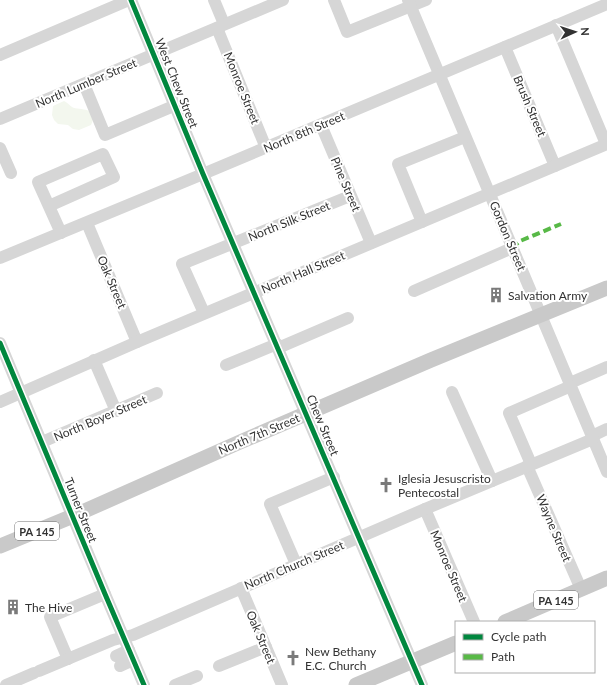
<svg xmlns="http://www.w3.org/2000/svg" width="607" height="685" font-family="Lato,sans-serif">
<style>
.green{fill:#f3f7ee}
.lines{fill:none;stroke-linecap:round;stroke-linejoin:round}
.minor{stroke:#d6d6d6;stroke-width:12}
.major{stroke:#c9c9c9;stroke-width:15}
.quiet{stroke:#58b947;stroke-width:4;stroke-dasharray:8 4;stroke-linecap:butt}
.cycleway-casing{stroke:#fff;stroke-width:8}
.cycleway{stroke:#00873e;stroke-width:5}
.labels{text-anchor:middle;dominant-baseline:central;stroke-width:4;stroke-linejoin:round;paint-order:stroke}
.shield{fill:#fff;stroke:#707070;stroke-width:1}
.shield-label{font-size:11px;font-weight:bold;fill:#323232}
.street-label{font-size:12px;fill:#323232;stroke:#fff}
.poi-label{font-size:12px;fill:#323232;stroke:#fff;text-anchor:start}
</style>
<rect width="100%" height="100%" fill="#fff"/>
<!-- green -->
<path class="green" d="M64 101C68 103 69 105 72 107 79 111 101 106 91 125L79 130 73 129 68 125 58 124 54 120 52 115 53 106Z"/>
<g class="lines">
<!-- minor -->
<g class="minor">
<path d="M131 0 203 174 422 685"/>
<path d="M214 0 224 24"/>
<path d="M334 0 347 32 426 0"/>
<path d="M408 0 607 472"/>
<path d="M556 25 606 144"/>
<path d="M217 28 266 148"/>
<path d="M505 47 555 166"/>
<path d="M0 55 129 0"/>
<path d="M84 84 105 135 176 105"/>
<path d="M0 119 283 0"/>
<path d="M321 125 371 243"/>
<path d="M0 148 11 173"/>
<path d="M49 206 114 177 103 154 38 182 61 233"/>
<path d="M422 222 398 164 465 137"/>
<path d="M87 223 137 342"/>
<path d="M0 258 203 174 607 4"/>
<path d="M414 291 512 248"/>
<path d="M204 313 182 264 350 196"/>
<path d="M0 343 105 594 144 685"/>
<path d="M278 348 348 318"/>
<path d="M94 360 116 411"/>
<path d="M226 365 277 344"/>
<path d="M570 383 607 367"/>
<path d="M452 392 492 481"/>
<path d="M0 402 137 342 607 144"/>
<path d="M592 436 607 429"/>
<path d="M42 442 157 393"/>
<path d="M531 464 509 413 571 386"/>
<path d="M527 466 581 589"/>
<path d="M425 509 474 622"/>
<path d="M296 564 270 504 334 477"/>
<path d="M241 588 282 685"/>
<path d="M116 656 129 650"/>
<path d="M68 659 50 617 105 594"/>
<path d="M120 666 133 660"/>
<path d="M219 666 266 647"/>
<path d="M39 671 113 640 133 635 425 509 593 439"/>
<path d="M6 685 34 673"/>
<path d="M175 685 197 676"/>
</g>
<!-- major -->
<g class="major">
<path d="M0 546 73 516 240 442 431 360 607 288"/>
<path d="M505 622 607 578"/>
<path d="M356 685 456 643"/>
</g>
<!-- quiet -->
<path class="quiet" d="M512 248 520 241 561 224"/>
<!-- cycleway casing -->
<g class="cycleway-casing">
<g id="cycleway">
<path d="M131 0 203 174 422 685"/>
<path d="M0 343 105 594 144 685"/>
</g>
</g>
<!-- cycleway -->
<use href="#cycleway" class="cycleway"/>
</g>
<!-- icons -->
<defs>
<g id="building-bare" transform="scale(1.2)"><path d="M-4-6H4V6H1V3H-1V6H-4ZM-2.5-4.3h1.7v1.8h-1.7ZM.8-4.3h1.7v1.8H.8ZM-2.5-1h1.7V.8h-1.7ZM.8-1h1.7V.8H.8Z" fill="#7a7a7a" stroke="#fff" stroke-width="2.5" paint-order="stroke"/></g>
<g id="church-bare" transform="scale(1.2)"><path d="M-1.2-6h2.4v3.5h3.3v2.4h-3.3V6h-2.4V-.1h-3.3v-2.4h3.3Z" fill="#7a7a7a" stroke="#fff" stroke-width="2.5" paint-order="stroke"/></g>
</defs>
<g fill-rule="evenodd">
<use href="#building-bare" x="496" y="295"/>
<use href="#church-bare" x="386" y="485"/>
<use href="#building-bare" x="13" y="607"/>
<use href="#church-bare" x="293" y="658"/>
</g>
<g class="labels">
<!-- shield labels -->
<g class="shield">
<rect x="15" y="522" width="44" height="18" rx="3"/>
<rect x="534" y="591" width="44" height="18" rx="3"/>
</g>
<g class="shield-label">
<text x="37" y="531">PA 145</text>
<text x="556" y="600">PA 145</text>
</g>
<!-- street labels -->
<g class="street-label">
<text transform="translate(86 83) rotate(-23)">North Lumber Street</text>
<text transform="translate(177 83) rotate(68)">West Chew Street</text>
<text transform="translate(242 88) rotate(68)">Monroe Street</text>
<text transform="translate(530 106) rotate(67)">Brush Street</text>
<text transform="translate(304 132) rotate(-23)">North 8th Street</text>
<text transform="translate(346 184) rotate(67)">Pine Street</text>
<text transform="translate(289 221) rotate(-22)">North Silk Street</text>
<text transform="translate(508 236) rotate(67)">Gordon Street</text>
<text transform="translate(303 272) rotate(-23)">North Hall Street</text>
<text transform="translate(112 282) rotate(67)">Oak Street</text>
<text transform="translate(100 418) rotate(-23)">North Boyer Street</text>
<text transform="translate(323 425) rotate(67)">Chew Street</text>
<text transform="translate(259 434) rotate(-23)">North 7th Street</text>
<text transform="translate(81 510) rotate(68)">Turner Street</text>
<text transform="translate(554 528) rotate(67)">Wayne Street</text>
<text transform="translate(294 565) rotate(-23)">North Church Street</text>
<text transform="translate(449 566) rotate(67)">Monroe Street</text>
<text transform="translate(261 637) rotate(67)">Oak Street</text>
</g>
<!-- poi labels -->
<g class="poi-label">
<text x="508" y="295">Salvation Army</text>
<text x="398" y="478">Iglesia Jesuscristo<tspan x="398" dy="14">Pentecostal</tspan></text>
<text x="25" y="607">The Hive</text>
<text x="305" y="651">New Bethany<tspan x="305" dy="14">E.C. Church</tspan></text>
</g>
</g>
<!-- legend -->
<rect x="455" y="621" width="140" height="52" fill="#ffffff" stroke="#adadad"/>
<rect x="463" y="634" width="20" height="6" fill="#00873e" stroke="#adadad"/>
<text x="491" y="641" font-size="12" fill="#323232">Cycle path</text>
<rect x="463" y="654" width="20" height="6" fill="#58b947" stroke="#adadad"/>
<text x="491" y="661" font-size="12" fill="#323232">Path</text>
<!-- north arrow -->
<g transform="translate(575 32) rotate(87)" stroke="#ffffff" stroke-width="3" paint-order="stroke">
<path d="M0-3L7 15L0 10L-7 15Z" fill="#323232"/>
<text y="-6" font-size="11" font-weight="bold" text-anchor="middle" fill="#323232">N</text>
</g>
</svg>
